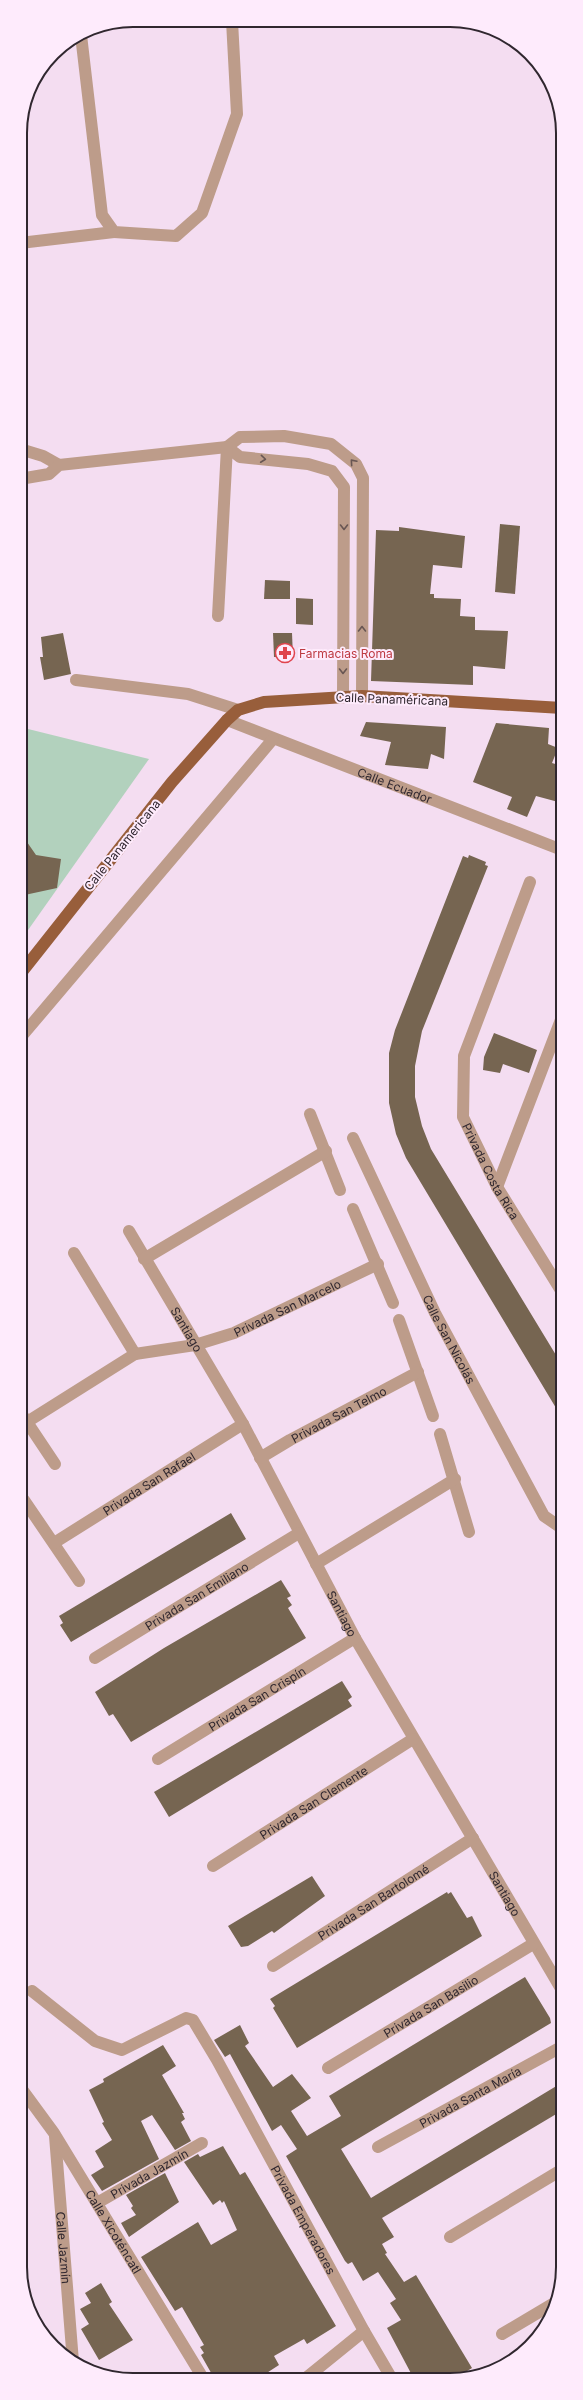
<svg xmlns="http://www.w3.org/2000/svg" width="583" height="2400" font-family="Inter,sans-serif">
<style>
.green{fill:#b2d1bd}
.building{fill:#766551}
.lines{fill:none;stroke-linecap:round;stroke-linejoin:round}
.minor{stroke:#bd9c8a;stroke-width:12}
.major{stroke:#985e3b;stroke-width:12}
.oneway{stroke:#685653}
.labels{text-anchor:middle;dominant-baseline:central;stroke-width:4;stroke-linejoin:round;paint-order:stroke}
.health-label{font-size:12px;fill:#be3a42;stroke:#feebfc;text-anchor:start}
.street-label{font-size:12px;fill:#30272f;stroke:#feebfc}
.rim{fill:none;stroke:#30272f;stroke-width:2}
</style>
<rect width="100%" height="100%" fill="#f4ddf1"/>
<!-- green -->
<path class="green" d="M20 727 149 759 21 940Z"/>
<!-- building -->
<g class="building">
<path d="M500 524 520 526 515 594 495 592Z"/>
<path d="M399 527 465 536 462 568 433 565 430 594H434V598L461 599 460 616 475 617V630L508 631 505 669 473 666V685L371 681 376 530 399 531Z"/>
<path d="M265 580 290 581V599H264Z"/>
<path d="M296 598 313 599V625L296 624Z"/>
<path d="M63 633 71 674 44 680 40 657H43L41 637Z"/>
<path d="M273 633H292L293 657H274Z"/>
<path d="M366 722 446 727 444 759 431 754 428 769 385 765 391 742 360 736Z"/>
<path d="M496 723 549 728 548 744 558 748 552 763 562 766V803L536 796 527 817 507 809 512 797 473 782Z"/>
<path d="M20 832 36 855 61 859 57 888 20 896Z"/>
<path d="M469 855 486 862 485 865 488 866 422 1031 415 1066V1097L422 1126 431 1149 562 1365V1418L406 1158 396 1134 389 1103V1053L395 1030 463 856 468 858Z"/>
<path d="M494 1033 537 1050 529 1073 503 1064 500 1073 483 1070 484 1057Z"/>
<path d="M231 1513 246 1539 71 1642 60 1625 63 1623 59 1616Z"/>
<path d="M281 1580 291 1596 287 1598 292 1605 288 1608 306 1638 131 1742 113 1714 109 1716 95 1692 164 1648Z"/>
<path d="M342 1681 352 1697 348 1700 352 1706 169 1817 154 1792Z"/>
<path d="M312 1876 325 1896 274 1933 272 1931 248 1946 241 1947 228 1926Z"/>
<path d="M447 1892 448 1894 451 1892 467 1918 472 1916 482 1936 297 2048 273 2008 275 2006 270 1999Z"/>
<path d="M525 1977 550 2018 551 2023 341 2149 371 2198 563 2082V2110L382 2218 394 2237 382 2244 387 2253 385 2254 404 2282 416 2275 472 2368 454 2379H414L387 2328 401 2320 390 2303 396 2299 378 2272 363 2281 352 2262 348 2264 345 2261 286 2156 297 2149 281 2125 272 2131 230 2054 225 2057 214 2040 240 2025 249 2043 245 2046 273 2087 292 2074 311 2098 291 2111 307 2136 341 2116 329 2096Z"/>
<path d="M163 2045 176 2066 162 2075 184 2113H182L185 2119 181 2122 191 2141 175 2150 152 2115 141 2121 159 2159 102 2191 91 2175 104 2167 95 2151 112 2140 102 2123 104 2122 89 2090 104 2082 103 2079Z"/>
<path d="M223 2146 240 2175 245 2172 336 2326 307 2344 304 2339 274 2356 279 2365 259 2378H214L201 2355 204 2353 200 2347 204 2345 182 2307 175 2311 141 2257 198 2222 211 2245 237 2230 224 2201 222 2203 220 2200 213 2205 184 2162 198 2154 200 2157Z"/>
<path d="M165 2173 179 2202 129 2237 121 2223 136 2215 131 2208 133 2206 126 2195Z"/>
<path d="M101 2283 112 2302 109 2304 133 2340 99 2360 81 2329 89 2324 80 2309 91 2303 85 2293Z"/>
</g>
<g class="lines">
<!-- minor -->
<g class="minor">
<path d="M81 35 102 215 114 232 176 236 202 213 237 114 232 21"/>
<path d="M20 243 114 232"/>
<path d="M227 447 240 457 308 464 332 471 344 487 343 697"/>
<path d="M20 449 43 456 59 465"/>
<path d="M20 479 49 474 59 465 227 447 240 437 284 436 331 444 356 464 363 478 362 696"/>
<path d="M218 616 227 447"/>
<path d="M76 680 188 694 238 710"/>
<path id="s1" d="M227 720 562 850"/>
<path id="s2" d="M530 882 464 1056 463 1117 497 1187 562 1292"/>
<path d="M21 1037 273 739"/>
<path d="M310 1114 340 1190"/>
<path id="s3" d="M353 1138 435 1313 544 1516 563 1529"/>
<path d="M497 1187 562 1017"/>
<path d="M353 1209 393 1303"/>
<path id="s4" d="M129 1231 243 1424 355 1638 563 1992"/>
<path d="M74 1253 135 1354"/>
<path d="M144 1259 326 1151"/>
<path d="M399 1320 433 1416"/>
<path d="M21 1413 55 1464"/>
<path id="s5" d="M27 1422 135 1354 195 1345 234 1333 378 1264"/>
<path d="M440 1434 469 1532"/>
<path id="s6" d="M260 1458 290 1440 418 1372"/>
<path d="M24 1500 79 1581"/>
<path id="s7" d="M54 1543 243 1424"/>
<path d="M316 1564 455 1479"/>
<path id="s8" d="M95 1658 299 1533"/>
<path id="s9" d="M158 1759 355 1638"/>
<path id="s10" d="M213 1866 413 1739"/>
<path id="s11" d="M273 1966 473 1838"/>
<path id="s12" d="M32 1991 95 2041 122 2050 186 2018 193 2020 217 2060 364 2331 392 2379"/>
<path id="s13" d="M328 2068 533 1944"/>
<path id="s14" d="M21 2088 54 2133 203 2378"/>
<path id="s15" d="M55 2136 73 2362"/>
<path id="s16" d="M378 2147 563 2046"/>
<path id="s17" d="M97 2203 202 2143"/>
<path d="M450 2237 563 2169"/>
<path d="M502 2334 556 2302"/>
<path d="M306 2378 364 2331"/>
</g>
<!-- major -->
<path class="major" d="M21 973 172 782 227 720 238 710 264 702 362 696 562 708"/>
</g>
<!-- one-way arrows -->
<defs><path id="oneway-chevron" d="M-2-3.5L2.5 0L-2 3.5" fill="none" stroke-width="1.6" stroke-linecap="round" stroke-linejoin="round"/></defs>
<g class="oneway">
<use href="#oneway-chevron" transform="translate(263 459) rotate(6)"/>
<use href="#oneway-chevron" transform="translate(353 462) rotate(-131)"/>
<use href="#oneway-chevron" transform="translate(344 527) rotate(90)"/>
<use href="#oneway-chevron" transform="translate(362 629) rotate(-90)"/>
<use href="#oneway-chevron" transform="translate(343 671) rotate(90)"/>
</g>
<!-- icons -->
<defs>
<g id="pharmacy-ring" transform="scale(1)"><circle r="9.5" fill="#feebfc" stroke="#e0444e" stroke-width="1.5"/><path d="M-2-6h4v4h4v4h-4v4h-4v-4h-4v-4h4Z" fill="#e0444e"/></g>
</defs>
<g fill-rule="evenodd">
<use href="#pharmacy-ring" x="285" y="653"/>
</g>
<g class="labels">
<!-- health labels -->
<g class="health-label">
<text x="299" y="653">Farmacias Roma</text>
</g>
<!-- street labels -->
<g class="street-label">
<text transform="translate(392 699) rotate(2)">Calle Panaméricana</text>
<text stroke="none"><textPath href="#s1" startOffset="180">Calle Ecuador</textPath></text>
<text transform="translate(122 845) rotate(-51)">Calle Panamericana</text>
<text stroke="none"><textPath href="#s2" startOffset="308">Privada Costa Rica</textPath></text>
<text stroke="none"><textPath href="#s5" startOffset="288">Privada San Marcelo</textPath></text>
<text stroke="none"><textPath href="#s4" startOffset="114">Santiago</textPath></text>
<text stroke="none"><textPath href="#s3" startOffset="223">Calle San Nicolás</textPath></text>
<text stroke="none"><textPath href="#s6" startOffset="90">Privada San Telmo</textPath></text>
<text stroke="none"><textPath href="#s7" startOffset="112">Privada San Rafael</textPath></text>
<text stroke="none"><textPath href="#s8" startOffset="119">Privada San Emiliano</textPath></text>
<text stroke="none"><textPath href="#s4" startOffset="438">Santiago</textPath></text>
<text stroke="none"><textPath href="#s9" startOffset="116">Privada San Crispín</textPath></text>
<text stroke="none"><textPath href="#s10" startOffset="119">Privada San Clemente</textPath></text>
<text stroke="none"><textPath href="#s4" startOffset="762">Santiago</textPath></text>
<text stroke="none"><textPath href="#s11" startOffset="119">Privada San Bartolomé</textPath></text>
<text stroke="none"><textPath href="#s13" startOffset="120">Privada San Basilio</textPath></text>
<text stroke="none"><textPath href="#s16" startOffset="105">Privada Santa María</textPath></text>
<text stroke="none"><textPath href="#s17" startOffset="60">Privada Jazmín</textPath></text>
<text stroke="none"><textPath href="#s12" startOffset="416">Privada Emperadores</textPath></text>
<text stroke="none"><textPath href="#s14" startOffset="171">Calle Xicoténcatl</textPath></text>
<text stroke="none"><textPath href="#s15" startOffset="112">Calle Jazmín</textPath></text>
</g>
</g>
<!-- crop -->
<path d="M0 0H583V2400H0ZM133 27H450A106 106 0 0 1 556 133V2267A106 106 0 0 1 450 2373H133A106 106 0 0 1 27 2267V133A106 106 0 0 1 133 27Z" fill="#feebfc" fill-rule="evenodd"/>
<path class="rim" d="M133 27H450A106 106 0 0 1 556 133V2267A106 106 0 0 1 450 2373H133A106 106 0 0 1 27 2267V133A106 106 0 0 1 133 27Z"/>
</svg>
